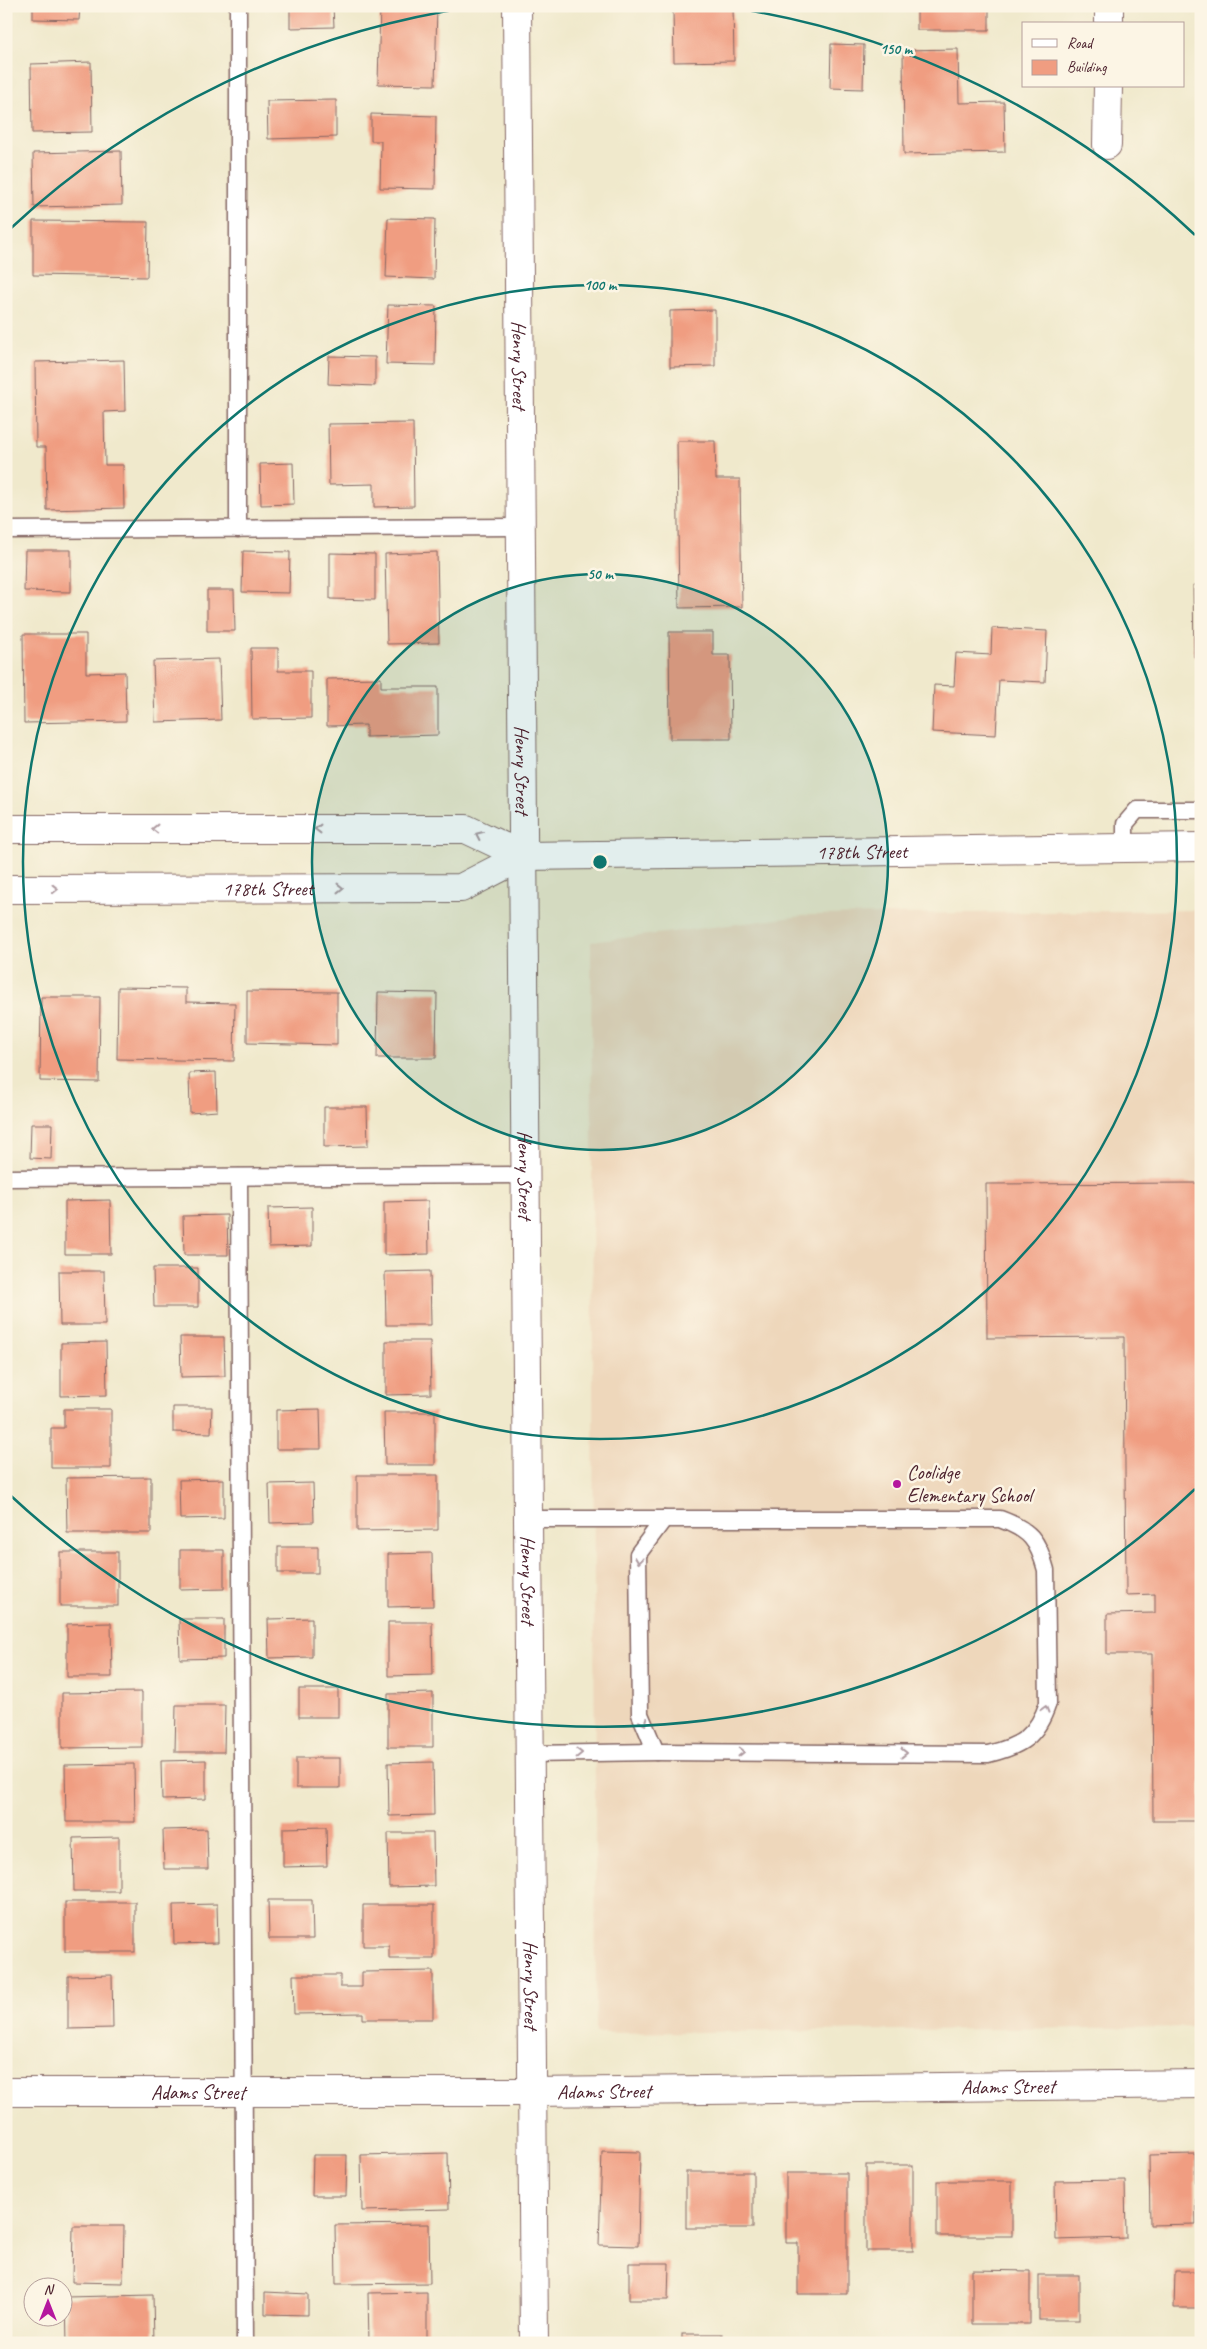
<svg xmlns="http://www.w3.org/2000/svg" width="1207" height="2349" font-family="Caveat,sans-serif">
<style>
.built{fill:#eed7bb}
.building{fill:#f09d81}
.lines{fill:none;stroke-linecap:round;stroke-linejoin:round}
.service-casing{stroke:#846663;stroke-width:19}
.minor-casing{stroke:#846663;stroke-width:30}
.service{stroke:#fff;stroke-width:16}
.minor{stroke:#fff;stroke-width:28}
.oneway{stroke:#ae9aa0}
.ring{fill:none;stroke:#0f766e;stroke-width:2.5}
.poi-dot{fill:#b5179e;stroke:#fcf5e5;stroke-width:2}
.labels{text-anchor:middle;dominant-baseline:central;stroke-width:5;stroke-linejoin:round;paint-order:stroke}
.street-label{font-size:20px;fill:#4a1f2b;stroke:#fcf5e5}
.poi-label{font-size:20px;fill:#4a1f2b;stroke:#fcf5e5;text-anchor:start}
.centre{fill:#0f766e;stroke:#fcf5e5;stroke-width:2.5}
.ring-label{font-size:15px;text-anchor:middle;font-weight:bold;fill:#0f766e;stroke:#fcf5e5;stroke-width:5;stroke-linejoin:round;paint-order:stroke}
</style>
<rect width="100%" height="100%" fill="#fcf5e5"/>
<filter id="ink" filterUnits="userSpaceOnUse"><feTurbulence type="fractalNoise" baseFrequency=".02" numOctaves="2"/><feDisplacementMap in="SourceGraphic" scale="10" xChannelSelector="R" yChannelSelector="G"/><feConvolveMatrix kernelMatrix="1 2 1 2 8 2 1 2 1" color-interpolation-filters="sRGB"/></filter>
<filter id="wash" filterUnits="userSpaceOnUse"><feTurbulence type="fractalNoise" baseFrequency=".0096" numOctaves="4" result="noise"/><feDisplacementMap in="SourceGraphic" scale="20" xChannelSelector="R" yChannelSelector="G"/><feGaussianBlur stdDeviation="1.12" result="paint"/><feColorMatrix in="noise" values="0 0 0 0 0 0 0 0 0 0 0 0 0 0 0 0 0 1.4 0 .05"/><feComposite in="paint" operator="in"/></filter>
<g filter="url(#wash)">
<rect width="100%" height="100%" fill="#f0e9cc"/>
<!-- built -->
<path class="built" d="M1201 910V2027L596 2033 591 942 810 915Z"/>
<g id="blocks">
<!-- building -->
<g class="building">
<path d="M33 6H80L79 20 33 19Z"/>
<path d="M290 6H333L334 27 290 28Z"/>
<path d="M380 6H437L435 85 378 84Z"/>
<path d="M676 6H733L734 61 674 62 673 11H677Z"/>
<rect x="917" y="6" width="72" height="24"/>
<path d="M831 44 864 45 863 89 830 88Z"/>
<path d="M958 49 959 103 1004 102 1005 152 904 154 903 50Z"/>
<path d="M91 62 92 132 32 133 31 64Z"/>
<path d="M336 100V137L268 139 267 101Z"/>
<path d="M371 114 436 116 435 189 380 188 381 141H371Z"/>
<path d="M121 151 122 205 34 207 33 153Z"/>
<path d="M388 218 435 219 434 279 386 277Z"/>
<path d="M33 221 148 222 147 277 33 275Z"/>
<path d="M388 305 436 306 435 365 386 364Z"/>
<path d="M715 310V366L670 367V311Z"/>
<path d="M329 356 375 357V386L328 384Z"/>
<path d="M124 360 125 411 104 412 105 465H123L124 508 47 510 46 447H36L35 362Z"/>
<path d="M413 423 414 506 374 507V484L329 485 328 424Z"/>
<path d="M677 441H715L716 479H740L742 607 679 608Z"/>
<path d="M293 463 294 504 261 505 260 464Z"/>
<path d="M25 550H71V592L24 591Z"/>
<path d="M243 551 290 552 289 593 242 592Z"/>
<path d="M437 552 439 643 387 644 385 554Z"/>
<path d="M330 553 375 554V600L330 599Z"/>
<path d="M1193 585H1201V657H1194Z"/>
<path d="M207 590H234L235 631H207Z"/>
<path d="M992 628 1047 631 1045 682 999 680 996 735 932 732 934 685 954 686 956 653 991 655Z"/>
<path d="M669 632H713V655H730L731 739H670Z"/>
<path d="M23 634H86V673L125 672 126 721 24 723Z"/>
<path d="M251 648H278V671H311V718L252 719Z"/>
<path d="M219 659 221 720 155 722 153 661Z"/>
<path d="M381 678V687H438V735L366 737V725L327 726V679Z"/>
<path d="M118 987 186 988V1002L235 1003 234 1061 117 1059Z"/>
<path d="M247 991 337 992V1045L247 1043Z"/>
<path d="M378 992 437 993 436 1058H377Z"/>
<path d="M41 997H100L99 1082 40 1081Z"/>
<path d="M216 1072 217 1111 190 1113 189 1073Z"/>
<path d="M324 1107H367L368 1146 324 1147Z"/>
<path d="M31 1124H52L51 1159 30 1158Z"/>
<path d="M1201 1183V1821H1153L1152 1654H1107V1614L1155 1613V1594L1126 1595 1124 1337 987 1338 986 1184Z"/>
<path d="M110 1200 111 1254H65V1201Z"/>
<path d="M428 1201 429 1254 384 1255V1202Z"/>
<path d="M312 1207V1246L269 1247 268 1208Z"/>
<path d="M227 1215 228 1255H184L183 1216Z"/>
<path d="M153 1268H198V1307H154Z"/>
<path d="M59 1271H104L105 1325H60Z"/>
<path d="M430 1271 431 1325H386L385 1272Z"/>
<path d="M180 1337H224L225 1376 181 1377Z"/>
<path d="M386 1341H430L431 1394 386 1395Z"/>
<path d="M106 1342 107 1395 61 1396V1343Z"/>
<path d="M173 1407H212L211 1433 173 1432Z"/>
<path d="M64 1409H111V1468H51V1428H64Z"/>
<path d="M320 1409 321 1449H276V1410Z"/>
<path d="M384 1412H435V1465H385Z"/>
<path d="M357 1475H438V1530L357 1531Z"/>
<path d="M151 1477V1533H67L66 1478Z"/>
<path d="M224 1479V1518L180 1519 179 1480Z"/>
<path d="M313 1483 314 1522 270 1523 269 1484Z"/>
<rect x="278" y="1547" width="40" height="26"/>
<path d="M180 1550H224V1589L180 1590Z"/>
<rect x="60" y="1552" width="58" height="54"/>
<path d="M432 1553 433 1606 388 1607V1554Z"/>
<path d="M312 1618V1657L269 1658 268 1619Z"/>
<path d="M179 1619H224V1658L180 1659Z"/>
<path d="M388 1622H432L433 1675 388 1676Z"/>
<path d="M111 1623 112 1677H67V1624Z"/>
<rect x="299" y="1689" width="39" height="28"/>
<path d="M142 1692V1747L62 1748V1693Z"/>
<path d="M433 1693V1747H388V1694Z"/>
<path d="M176 1705H225L224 1752H175Z"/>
<rect x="296" y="1758" width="44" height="30"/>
<path d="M206 1760V1799L162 1800 161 1761Z"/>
<path d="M433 1762 434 1815 389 1816 388 1763Z"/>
<path d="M134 1764 135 1822H66L65 1765Z"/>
<path d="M326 1827 327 1866 283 1867V1828Z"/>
<path d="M207 1829 208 1869H164L163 1830Z"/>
<path d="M388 1833H433L434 1886 389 1887Z"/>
<path d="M119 1837V1891H74L73 1838Z"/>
<path d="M268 1900H312L313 1939H269Z"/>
<rect x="65" y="1902" width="70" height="50"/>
<path d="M217 1904 218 1943 174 1944 173 1905Z"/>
<path d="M363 1905H434V1959H389V1946H363Z"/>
<path d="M433 1971V2019H363V2013L294 2014 293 1975H340V1987H362V1972Z"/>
<path d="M112 1975 113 2028 68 2029V1976Z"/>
<path d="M602 2151 640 2152 638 2246 599 2245Z"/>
<path d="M448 2153 449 2209 362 2211 361 2155Z"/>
<path d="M1195 2154 1196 2224 1150 2225 1149 2155Z"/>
<path d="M313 2155H347L346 2196H312Z"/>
<rect x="866" y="2165" width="47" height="86"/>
<rect x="686" y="2172" width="67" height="56"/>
<path d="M786 2173H847V2294H798V2243H786Z"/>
<path d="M1125 2180 1126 2238 1056 2240 1055 2181Z"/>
<rect x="937" y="2181" width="75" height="55"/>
<path d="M429 2224 430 2283 336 2284 335 2225Z"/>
<path d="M73 2226H124L123 2283 72 2282Z"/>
<path d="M629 2263H669L668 2300H629Z"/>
<path d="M972 2270 1030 2271V2324H972Z"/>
<path d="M1175 2271H1201V2308H1174Z"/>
<rect x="1039" y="2275" width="40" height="45"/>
<path d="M265 2292 308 2294V2315L265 2314Z"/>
<path d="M427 2292V2343H369L368 2293Z"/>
<path d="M153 2295 154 2343H67L66 2297Z"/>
<rect x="682" y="2334" width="40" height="9"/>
</g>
</g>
</g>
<g filter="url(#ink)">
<use href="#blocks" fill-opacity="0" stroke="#846663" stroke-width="1"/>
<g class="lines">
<!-- service casing -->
<g class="service-casing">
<g id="service">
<path d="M238 6V529"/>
<path d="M6 530 521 527"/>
<path d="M1125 848V824L1137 810H1201"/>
<path d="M239 1177 245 2343"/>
<path d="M6 1178 526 1175"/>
<path d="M528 1519H1000C1030 1530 1038 1540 1046 1570L1048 1703C1037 1736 1022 1746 988 1754L656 1752 530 1754"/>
<path d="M656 1752 640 1714 638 1554 664 1519"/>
</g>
</g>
<!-- minor casing -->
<g class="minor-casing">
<g id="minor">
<path id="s1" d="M517 6 534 2343"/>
<path d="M1109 24V6"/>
<path d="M1107 145 1108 86"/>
<path id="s2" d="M6 829H466L523 856 1201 847"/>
<path id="s3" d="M6 889 461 888 523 856"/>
<path id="s4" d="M6 2092H532L1201 2084"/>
</g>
</g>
<!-- service -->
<use href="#service" class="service"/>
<!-- minor -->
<use href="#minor" class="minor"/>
</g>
<!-- one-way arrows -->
<defs><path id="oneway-chevron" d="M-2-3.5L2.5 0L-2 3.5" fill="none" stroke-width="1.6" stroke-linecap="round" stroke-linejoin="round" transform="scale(1.25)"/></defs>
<g class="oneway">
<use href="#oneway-chevron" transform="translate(155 829) rotate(180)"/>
<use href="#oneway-chevron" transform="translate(318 829) rotate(180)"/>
<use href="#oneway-chevron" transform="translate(479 835) rotate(-155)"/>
<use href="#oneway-chevron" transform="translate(340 888)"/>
<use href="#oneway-chevron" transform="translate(55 889)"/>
<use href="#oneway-chevron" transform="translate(639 1560) rotate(96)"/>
<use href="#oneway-chevron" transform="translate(1045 1709) rotate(-74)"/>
<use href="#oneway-chevron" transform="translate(644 1722) rotate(68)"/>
<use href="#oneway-chevron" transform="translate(741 1752)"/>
<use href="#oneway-chevron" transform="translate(579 1753) rotate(-1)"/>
<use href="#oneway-chevron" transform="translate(904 1753)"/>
</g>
</g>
<!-- distance rings -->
<circle cx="600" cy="862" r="288" fill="#0f766e" fill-opacity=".12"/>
<g class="ring">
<circle cx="600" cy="862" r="288"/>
<circle cx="600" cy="862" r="577"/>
<path d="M1195 1489A865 865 0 0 1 10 1495M10 229A865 865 0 0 1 472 7M728 7A865 865 0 0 1 1195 235"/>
</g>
<!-- markers -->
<circle class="poi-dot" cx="897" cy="1484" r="5"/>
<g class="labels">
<!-- street labels -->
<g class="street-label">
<text stroke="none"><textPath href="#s1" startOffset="359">Henry Street</textPath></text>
<text stroke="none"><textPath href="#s1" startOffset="764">Henry Street</textPath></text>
<text stroke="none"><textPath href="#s2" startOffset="862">178th Street</textPath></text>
<text stroke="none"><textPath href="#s3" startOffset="262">178th Street</textPath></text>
<text stroke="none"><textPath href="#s1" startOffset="1169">Henry Street</textPath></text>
<text stroke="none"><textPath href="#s1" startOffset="1574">Henry Street</textPath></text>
<text stroke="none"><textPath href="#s1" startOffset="1979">Henry Street</textPath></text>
<text stroke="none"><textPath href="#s4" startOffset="1002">Adams Street</textPath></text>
<text stroke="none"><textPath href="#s4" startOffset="192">Adams Street</textPath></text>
<text stroke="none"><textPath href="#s4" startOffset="598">Adams Street</textPath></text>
</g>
<!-- poi labels -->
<g class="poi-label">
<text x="907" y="1472">Coolidge<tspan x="907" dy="23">Elementary School</tspan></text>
</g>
</g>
<circle cx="600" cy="862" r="8" class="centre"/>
<g class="ring-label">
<text x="896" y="54">150 m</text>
<text x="600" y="290">100 m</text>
<text x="600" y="579">50 m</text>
</g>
<!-- margin -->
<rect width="1207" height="2349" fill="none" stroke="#fcf5e5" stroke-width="25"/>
<!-- legend -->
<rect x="1022" y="22" width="162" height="65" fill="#fcf5e5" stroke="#b59f9b"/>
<rect x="1032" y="39" width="25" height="8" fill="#ffffff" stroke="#b59f9b"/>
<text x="1067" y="48" font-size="15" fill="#4a1f2b">Road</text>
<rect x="1032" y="60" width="25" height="15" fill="#f09d81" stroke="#b59f9b"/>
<text x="1067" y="72" font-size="15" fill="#4a1f2b">Building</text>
<!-- north arrow -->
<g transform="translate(48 2302)"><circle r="24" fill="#fcf5e5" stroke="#b59f9b"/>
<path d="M0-4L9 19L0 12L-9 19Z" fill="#b5179e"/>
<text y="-8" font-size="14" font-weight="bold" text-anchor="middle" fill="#4a1f2b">N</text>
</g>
</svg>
